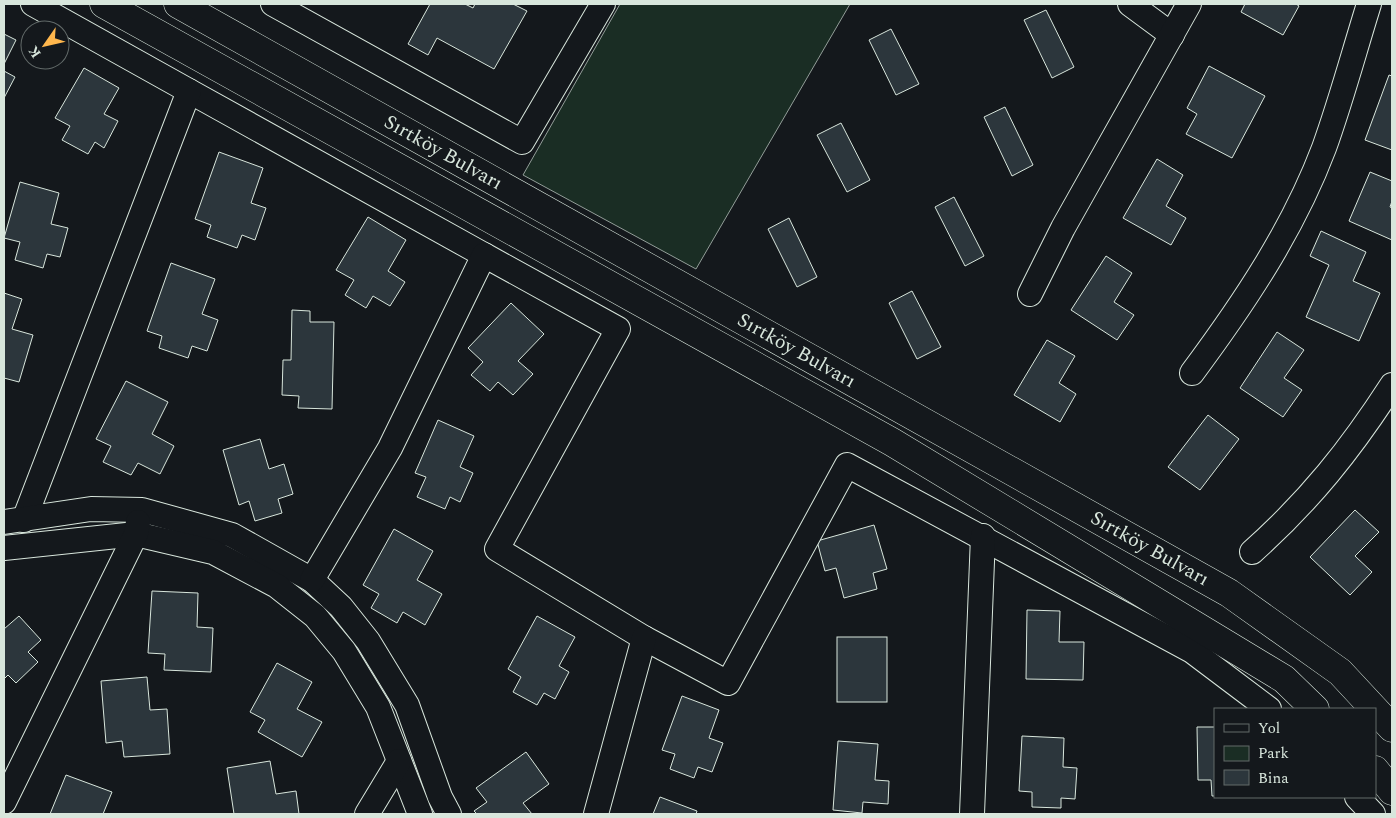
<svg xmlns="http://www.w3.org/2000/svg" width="1396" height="818" font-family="Spectral,serif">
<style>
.green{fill:#1a2d24;stroke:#939e99}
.building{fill:#2c363c;stroke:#d8e6dc}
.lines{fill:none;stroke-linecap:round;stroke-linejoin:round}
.minor-casing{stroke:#d8e6dc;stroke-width:26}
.major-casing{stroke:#d8e6dc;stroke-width:29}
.minor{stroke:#14181c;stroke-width:24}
.major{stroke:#14181c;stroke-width:28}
.labels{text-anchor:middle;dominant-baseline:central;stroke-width:4;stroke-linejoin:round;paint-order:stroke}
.street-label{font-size:20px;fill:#d8e6dc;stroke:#14181c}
</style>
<rect width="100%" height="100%" fill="#14181c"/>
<!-- green -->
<path class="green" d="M620 4H850L696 269 523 175Z"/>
<!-- building -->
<g class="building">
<path d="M430 4H465L473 8 475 4H513L527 11 494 69 437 38 428 55 408 44Z"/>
<path d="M1245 4H1296L1299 6 1283 35 1241 12Z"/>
<path d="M1046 10 1074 67 1052 78 1024 20Z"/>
<path d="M891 29 919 84 896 95 869 40Z"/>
<path d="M4 34 16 40 4 64Z"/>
<path d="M1209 66 1265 96 1232 158 1186 134 1197 114 1187 108Z"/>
<path d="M84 68 119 88 104 114 118 121 104 148 95 142 88 154 62 140 70 126 55 118Z"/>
<path d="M4 71 15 77 4 98Z"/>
<path d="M1389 75 1392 76V150L1365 140Z"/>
<path d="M1005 107 1033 165 1012 176 984 117Z"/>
<path d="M841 123 870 180 847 192 817 135Z"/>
<path d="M219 152 263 168 251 203 266 208 255 240 242 235 237 248 207 237 211 225 195 219Z"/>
<path d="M1157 159 1183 175 1166 206 1186 218 1171 245 1123 218Z"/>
<path d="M1370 172 1392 181V201L1390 207 1392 208V240L1349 221Z"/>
<path d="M20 182 59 193 51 224 68 228 60 257 47 254 43 268 15 260 20 242 4 238Z"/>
<path d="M954 197 984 256 965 266 935 207Z"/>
<path d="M368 217 406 240 388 271 405 282 390 306 373 296 366 308 345 295 354 280 336 270Z"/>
<path d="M789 218 817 277 797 287 768 229Z"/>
<path d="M1321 231 1366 252 1353 281 1380 293 1359 341 1306 317 1329 265 1310 256Z"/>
<path d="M1106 256 1132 273 1114 302 1134 315 1117 340 1071 310Z"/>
<path d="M171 263 215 279 202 314 218 320 207 351 192 346 188 358 159 348 162 336 147 331Z"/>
<path d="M912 291 941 347 917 359 889 303Z"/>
<path d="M4 293 22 299 12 329 33 335 19 382 4 378Z"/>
<path d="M511 303 544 334 518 361 533 374 513 395 498 382 490 391 471 375 483 362 468 348Z"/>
<path d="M292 310 310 311V322H334L332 409 298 408 299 396 282 395 283 360H291Z"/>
<path d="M1277 332 1304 350 1284 378 1302 390 1283 417 1240 388Z"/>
<path d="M1047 340 1075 356 1059 383 1076 394 1060 422 1014 395Z"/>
<path d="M126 381 168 402 152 434 174 446 160 474 138 463 131 475 103 462 111 446 96 439Z"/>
<path d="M1208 415 1239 439 1200 490 1168 467Z"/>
<path d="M438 420 474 436 460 467 473 473 460 502 450 497 445 509 417 497 426 477 415 473Z"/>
<path d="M260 439 269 469 284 464 293 494 278 499 282 513 255 521 249 501 239 505 223 450Z"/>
<path d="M1355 510 1379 532 1355 556 1372 572 1350 595 1310 557Z"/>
<path d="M874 525 887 569 873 573 877 589 844 598 836 568 825 571 817 541Z"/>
<path d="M394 529 433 551 417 580 442 594 425 625 403 612 397 623 371 608 379 594 363 585Z"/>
<path d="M152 591 198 593 197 627 213 628 211 672 164 670 165 654 148 653Z"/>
<path d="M1027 610 1060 611 1059 642H1084L1083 680 1026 679Z"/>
<path d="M19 616 41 640 28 652 38 662 16 683 8 675 4 679V629Z"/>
<path d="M537 616 575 637 559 666 569 672 555 699 544 693 537 705 513 692 521 677 508 669Z"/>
<rect x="837" y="637" width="50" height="65"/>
<path d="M277 663 312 682 297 709 322 722 302 757 258 732 265 720 250 712Z"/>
<path d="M147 677 150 710 167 709 170 754 124 757 122 741 106 743 101 681Z"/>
<path d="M682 696 719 710 709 738 723 743 712 772 698 767 694 778 670 769 675 754 662 750Z"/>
<path d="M1197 727H1215V796H1212L1211 780H1198Z"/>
<path d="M1022 736 1064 738 1063 767 1077 768 1075 799 1061 798V808L1032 807V792L1019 791Z"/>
<path d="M838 741 878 744 875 780 889 781 888 804 863 802 862 813 833 810Z"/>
<path d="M526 752 549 784 523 803 532 814H477L474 811 487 802 476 788Z"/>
<path d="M270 761 276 794 296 791 299 814H234L227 768Z"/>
<path d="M66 775 112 792 103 814H50Z"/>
<path d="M660 797 697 811 696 814H653Z"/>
</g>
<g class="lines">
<!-- minor casing -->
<g class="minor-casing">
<g id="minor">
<path d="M273 4 522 142 603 4"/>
<path d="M1130 4 1172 35"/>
<path d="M189 91 484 255"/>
<path d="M1030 294 1063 228 1189 4"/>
<path d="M1192 373C1244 303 1293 230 1324 148 1341 101 1354 52 1369 4"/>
<path d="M24 520 189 91 33 4"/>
<path d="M4 522 91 509 142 510 232 535 312 580 341 607 368 641 407 705 440 797 449 814"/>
<path d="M4 548 136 534 213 552 277 586 315 616 344 651 378 707 420 814"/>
<path d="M1252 552C1310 500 1350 450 1392 385"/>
<path d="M312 580 390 448 484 255 618 329 497 549 644 638 728 683 847 465 1192 651 1269 709"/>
<path d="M1357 797 1373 814"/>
<path d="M4 802 136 534 138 522"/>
<path d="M367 814 399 761"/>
<path d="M596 814 644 638"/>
<path d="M972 814 983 536"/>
</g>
</g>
<!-- major casing -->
<g class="major-casing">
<g id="major">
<path d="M104 4 892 442 1284 679 1315 709"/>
<path id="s1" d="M178 4 1229 593 1340 672 1392 728"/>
<path d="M1375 770 1392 791"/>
</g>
</g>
<!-- minor -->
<use href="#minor" class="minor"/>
<!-- major -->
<use href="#major" class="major"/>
</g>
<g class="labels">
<!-- street labels -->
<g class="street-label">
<text stroke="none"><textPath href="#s1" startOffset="304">Sırtköy Bulvarı</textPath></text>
<text stroke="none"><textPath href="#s1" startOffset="709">Sırtköy Bulvarı</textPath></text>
<text stroke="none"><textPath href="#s1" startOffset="1114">Sırtköy Bulvarı</textPath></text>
</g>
</g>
<!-- border -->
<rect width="1396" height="818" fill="none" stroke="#d8e6dc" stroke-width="10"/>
<!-- legend -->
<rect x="1214" y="708" width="162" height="90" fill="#14181c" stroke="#626a69"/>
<rect x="1224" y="724" width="25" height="8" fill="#14181c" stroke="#626a69"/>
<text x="1258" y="733" font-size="15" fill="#d8e6dc">Yol</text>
<rect x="1224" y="746" width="25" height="15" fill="#1a2d24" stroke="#626a69"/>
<text x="1258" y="758" font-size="15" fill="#d8e6dc">Park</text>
<rect x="1224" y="770" width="25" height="15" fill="#2c363c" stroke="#626a69"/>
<text x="1258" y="783" font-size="15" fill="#d8e6dc">Bina</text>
<!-- north arrow -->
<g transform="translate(45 45) rotate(236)"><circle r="24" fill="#14181c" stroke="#626a69"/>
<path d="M0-4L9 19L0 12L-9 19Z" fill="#ffb74d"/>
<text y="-8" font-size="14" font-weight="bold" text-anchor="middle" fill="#d8e6dc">K</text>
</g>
</svg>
